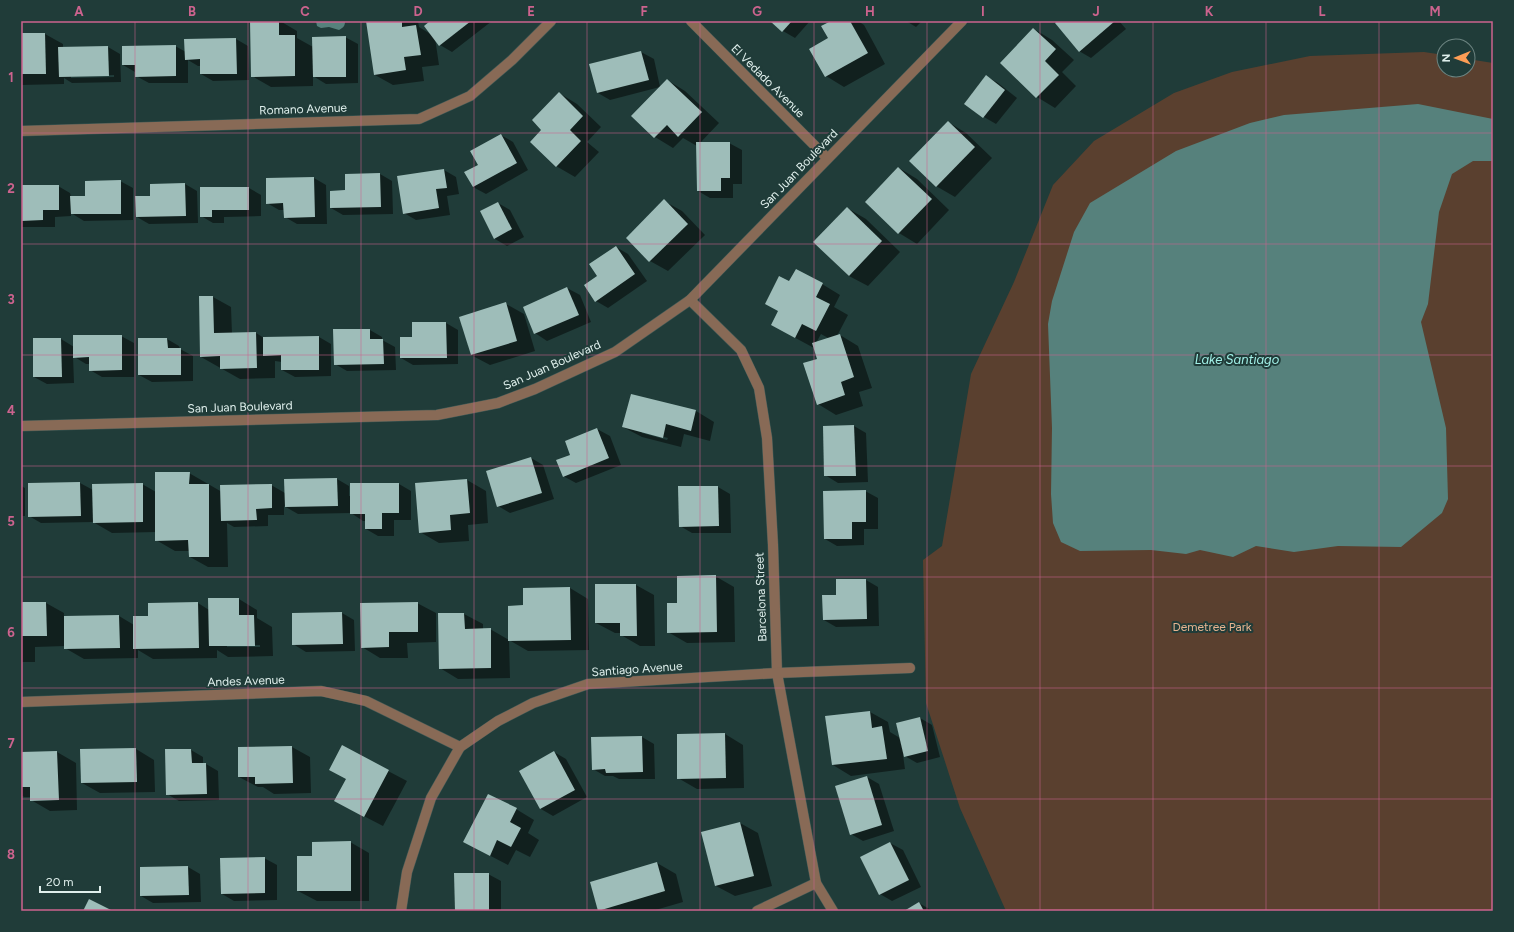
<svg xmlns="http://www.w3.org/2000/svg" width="1514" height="932" font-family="Figtree,sans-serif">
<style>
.green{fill:#5a402f}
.water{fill:#56817c}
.shadow{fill:#0007;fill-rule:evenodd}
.building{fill:#9ebdb9}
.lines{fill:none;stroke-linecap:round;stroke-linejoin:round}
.minor-casing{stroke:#3f5956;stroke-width:11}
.minor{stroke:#886a56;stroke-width:10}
.grid{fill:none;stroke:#cc638e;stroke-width:1;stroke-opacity:0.55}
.labels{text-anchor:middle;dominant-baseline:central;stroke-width:4;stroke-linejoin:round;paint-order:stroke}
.street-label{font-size:12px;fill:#dfefec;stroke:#203c39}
.park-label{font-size:12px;fill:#e8b490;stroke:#203c39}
.water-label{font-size:13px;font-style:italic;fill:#a3f2e9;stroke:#203c39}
.neatline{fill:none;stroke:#cc638e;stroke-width:1.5}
.grid-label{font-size:13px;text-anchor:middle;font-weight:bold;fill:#cc638e}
</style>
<rect width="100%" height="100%" fill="#203c39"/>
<!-- green -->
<path class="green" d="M1424 52 1444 55V70H1468V59L1493 63V911H1006L960 808 926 703 923 560 942 546 971 374 1014 282 1053 185 1094 141 1174 93 1232 72 1310 56Z"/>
<!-- water -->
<g class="water">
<path d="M316 21H345C345 26 344 27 339 30L329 27 321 28 317 26Z"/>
<path d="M1418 104 1493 119V161H1473L1452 174 1439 212 1428 304 1421 322 1446 428 1448 499 1442 513 1401 547 1338 546 1294 552 1256 546 1233 557 1200 550 1186 554 1151 550 1080 551 1061 542 1053 523 1051 494 1052 428 1048 324 1052 301 1074 232 1090 203 1176 151 1250 123 1284 115Z"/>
</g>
<!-- shadow -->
<g class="shadow">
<path d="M251 21H280L297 31V38L313 47 345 37 358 44V83L326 84 313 76V86L271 87 252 76Z"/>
<path d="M367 21H418L419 27 432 35 431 21H492L452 52 440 45 435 38 439 65 422 67 424 81 393 85 375 75Z"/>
<path d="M771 21H810L795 38 783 31Z"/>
<path d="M833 21H858L864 25 885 64 844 87 826 76 829 39Z"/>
<path d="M906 21H922L916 27Z"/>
<path d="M1059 21H1119L1126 29 1091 58 1079 51Z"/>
<path d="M1034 29 1052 40 1074 60 1062 72 1076 86 1055 108 1037 97 1001 63Z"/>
<path d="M21 34H45L63 44V48L108 47 120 54 121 82 72 83 64 78V84L21 85ZM114 75V77L71 78V76Z"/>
<path d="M236 39 248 46 249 80 213 81 201 74V66H198L188 60V83H149L136 76 135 72 123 65 175 46 186 52 185 40Z"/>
<path d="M641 52 654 59 660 87 610 100 598 93Z"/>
<path d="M986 76 998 83 1017 98 996 124 984 117 965 103Z"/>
<path d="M667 80 685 91 719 123 700 143H729L742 150V184H733V198H710L698 191 697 146 683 138 673 148 655 137 633 116Z"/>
<path d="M559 93 577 104 601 127 587 142 599 152 575 177 556 166 543 130Z"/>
<path d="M948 122 966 133 992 158 955 197 936 186Z"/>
<path d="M501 135 513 142 528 170 486 194 473 187Z"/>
<path d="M899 168 917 179 949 210 917 244 899 233 866 202Z"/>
<path d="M444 170 456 177 459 194 447 196 450 215 416 220 404 213Z"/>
<path d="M380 174 392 181 393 214 343 215 331 208 346 191V175Z"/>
<path d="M314 178 326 185 327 224H297L285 217V210H279L267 203V179Z"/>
<path d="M120 181 133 188V220L84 221 71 213V216L55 217V227H21V186H58L70 193 71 197H86Z"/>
<path d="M185 184 197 191 198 223 149 224 137 217 151 197Z"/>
<path d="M249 188 261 195V216L224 217V223H213L201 216Z"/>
<path d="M664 201 682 211 705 235 668 271 650 261Z"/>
<path d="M498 203 510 210 524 237 507 246 495 239Z"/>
<path d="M847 208 866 219 900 252 868 286 849 276 815 242Z"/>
<path d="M616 247 628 254 647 281 608 308 596 301 598 276Z"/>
<path d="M790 283 822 284 840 295 834 307 848 315 837 336 840 335 858 346 872 388 859 392 863 406 836 415 818 404V359L814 348 790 335 779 311ZM821 334 830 339 816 343Z"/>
<path d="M567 288 580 295 591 322 547 341 535 333Z"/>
<path d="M213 297 231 307 232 334 256 333 264 338 319 337 331 344V376L295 377 282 370V362L275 361V378L240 379 201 357Z"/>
<path d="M506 304 524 314 535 351 490 365 471 355Z"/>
<path d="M446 323 458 330V364L413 365 401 358 413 338Z"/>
<path d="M370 330 382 337V340L395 347 396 370 347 371 335 364Z"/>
<path d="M121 336 134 343V377H102L90 370V364H86L73 356 74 383 47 384 34 377 61 339 74 347Z"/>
<path d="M139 339H167L179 346 180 349 193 356V381L152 382 139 375Z"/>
<path d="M631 395 696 411 714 422 710 441 684 434 681 447 642 437 623 427ZM642 431 668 438 667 440 642 433Z"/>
<path d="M854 426 866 433 868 482 838 483 825 475 824 427Z"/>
<path d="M597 429 610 436 621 465 576 483 563 476 571 455 566 441Z"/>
<path d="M531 458 543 465 554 499 510 513 498 506Z"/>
<path d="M189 473 222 492 271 485 285 493 337 479 349 486V496H351L399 484 411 491V520H394V536H378L366 529V521H363L351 513 298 514 284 506V515H268V526L234 527 227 523 228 567H208L190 557V551H175L156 540V532L112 533 93 522 41 523 29 516 80 483 93 490 142 484 156 492Z"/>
<path d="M467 480 486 491 488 523 468 525 469 541 439 543 420 532 416 484Z"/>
<path d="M21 486 25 488V516H21Z"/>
<path d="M718 487 730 494 731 533H692L680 526Z"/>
<path d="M865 491 878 498V529H864V545L837 546 825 539Z"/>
<path d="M715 576 734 587 735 642 687 643 668 632 678 604Z"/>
<path d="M866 580 878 587 879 626 836 627 824 620 837 596Z"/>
<path d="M596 585H636L654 595 655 646H640L621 635V633H615L596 623Z"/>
<path d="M570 588 588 599 589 650 528 651 509 640 510 678 458 679 440 668 439 614H464L483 624V629H490L509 640 524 606Z"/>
<path d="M239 599 257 610V618L272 627 273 656 228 657 217 650V658L153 659 138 650V658L84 659 65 648V646L35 647V662H21V603H46L64 613V617L119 616 134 625 149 617 198 603 209 610ZM227 645H260V647H227Z"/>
<path d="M417 603 436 613V642L407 643 408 658H380L362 647Z"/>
<path d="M342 613 354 620 355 651 306 652 293 644V614Z"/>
<path d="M870 712 888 722 890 732 900 738 920 718 932 725 940 757 917 763 903 755 905 769 851 776 833 765Z"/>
<path d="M725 734 743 745 744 788 697 789 678 778Z"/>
<path d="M642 737 654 744 655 779H619L613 776H605L593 769 592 738Z"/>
<path d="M292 747 310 757 311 793 274 794 263 787H258L239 777Z"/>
<path d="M136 749 154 760 155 792 100 793 82 783Z"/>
<path d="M166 750H191L203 757V764H206L218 771 219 800 179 801 167 794Z"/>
<path d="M57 752 76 763 77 810 50 811 31 800V797H24L21 795V753Z"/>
<path d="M554 752 566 759 587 797 553 816 541 809Z"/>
<path d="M388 771 407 781 383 826 354 811Z"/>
<path d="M867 777 879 784 894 831 863 841 851 834Z"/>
<path d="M516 809 534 820 528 833 539 840 530 857 516 850 508 865 483 852Z"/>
<path d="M740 823 758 833 772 886 735 896 716 886Z"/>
<path d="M350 842 369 853V901H317L298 891 313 857Z"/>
<path d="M890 843 903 850 921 887 892 901 880 894Z"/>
<path d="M264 858 277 865V900L234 901 222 894Z"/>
<path d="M657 863 676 874 683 902 652 911 599 910Z"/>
<path d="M188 867 200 874 201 902 153 903 141 896V868Z"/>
<path d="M488 874 501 881V911H456Z"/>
<path d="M919 903 931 910V911H906Z"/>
</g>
<!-- building -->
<g class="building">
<path d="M250 21H279V35H295V76L251 77Z"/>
<path d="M366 21H402V27L416 25 421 55 404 57 406 70 374 75Z"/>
<path d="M430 21H471L439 46 424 26Z"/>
<path d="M770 21H792L782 32Z"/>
<path d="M831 21H850L868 53 825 77 809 49 828 38 821 26Z"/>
<path d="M1057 21H1115L1079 52 1055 23Z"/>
<path d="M1033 28 1056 49 1045 61 1059 75 1036 98 1000 63Z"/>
<path d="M21 33H45L46 74H21Z"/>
<path d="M346 36V77H313L312 37Z"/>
<path d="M236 38 237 74H200V59L185 60 184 39Z"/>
<path d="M176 45V76L135 77V65H122V46Z"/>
<path d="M108 46 109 76 59 77 58 47Z"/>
<path d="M641 51 649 80 597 93 589 64Z"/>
<path d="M986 75 1005 90 983 118 964 104Z"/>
<path d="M667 79 702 112 678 137 667 125 654 138 631 116Z"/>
<path d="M559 92 583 116 570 130 581 141 556 167 530 142 541 130 532 120Z"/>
<path d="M948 121 975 147 936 187 909 161Z"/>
<path d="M501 134 517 163 473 187 464 172 478 165 470 151Z"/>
<path d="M696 142H730V178H721V191H697Z"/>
<path d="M898 167 932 199 898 234 865 202Z"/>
<path d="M444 169 447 188 436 189 439 208 403 214 397 176Z"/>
<path d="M380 173 381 207 330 208V191L345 190V174Z"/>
<path d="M314 177 315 217 284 218 283 203 266 204V178Z"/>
<path d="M121 180V214H71L70 196H85V181Z"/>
<path d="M185 183 186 216 136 217 135 196H150V184Z"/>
<path d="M21 185H59V210H43V220L21 221Z"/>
<path d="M200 187H249V210H212V217H200Z"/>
<path d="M664 199 688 224 649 262 626 238Z"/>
<path d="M498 202 512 229 494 239 480 211Z"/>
<path d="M847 207 882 241 849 276 813 242Z"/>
<path d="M616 246 635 274 595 302 584 285 597 276 589 264Z"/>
<path d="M796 269 823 283 816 297 830 304 816 331 802 324 795 338 771 325 778 311 765 304 779 276 789 281Z"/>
<path d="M567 287 579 315 534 334 523 307Z"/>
<path d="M199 296H213L214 333 256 332 257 368 220 369V356L200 357Z"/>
<path d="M506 302 517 341 471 355 459 317Z"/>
<path d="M412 322H446L447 358H400V337H412Z"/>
<path d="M333 329H370V339H383L384 364 334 365Z"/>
<path d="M840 334 854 377 841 382 845 395 817 405 803 363 817 359 812 343Z"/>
<path d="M73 335H122V370L89 371V357L73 358Z"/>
<path d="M319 336V370H281V355L263 356V337Z"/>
<path d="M33 338H61L62 377H33Z"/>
<path d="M138 338H167L168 348H181V375H138Z"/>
<path d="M631 394 696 410 691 431 666 424 663 438 622 427Z"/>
<path d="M854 425 856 476H824L823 426Z"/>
<path d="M597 428 609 458 563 477 556 460 570 455 565 441Z"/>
<path d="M531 457 542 493 497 507 486 471Z"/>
<path d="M155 472H190L189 484H209V557H189L188 540 155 541Z"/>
<path d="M337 478 338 506 285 507 284 479Z"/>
<path d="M467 479 470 513 450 515 451 530 419 533 415 483Z"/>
<path d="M80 482 81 516 28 517V483Z"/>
<path d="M143 483V522L93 523 92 484Z"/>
<path d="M350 483H399V513H382V529H365V514H350Z"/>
<path d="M272 484V508L256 509 257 520 221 521 220 485Z"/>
<path d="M678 486H718L719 526 679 527Z"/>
<path d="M866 490V522H852V539H824L823 491Z"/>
<path d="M716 575 717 632 667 633V603H677V576Z"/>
<path d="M836 579H866L867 619 823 620 822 595H836Z"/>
<path d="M595 584H636L637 636H620V623H595Z"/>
<path d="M570 587 571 640 508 641V606L523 605V588Z"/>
<path d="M208 598H239V615H254L255 646H209Z"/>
<path d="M21 602H46L47 636H21Z"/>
<path d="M198 602 199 648 133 649V616H148V603Z"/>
<path d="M418 602V632H389V647L361 648 360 603Z"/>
<path d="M342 612 343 644 292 645V613Z"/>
<path d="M438 613H464L465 629 491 628V668L439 669Z"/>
<path d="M119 615 120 648 64 649V616Z"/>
<path d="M870 711 872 728 882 726 887 759 832 765 825 716Z"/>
<path d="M920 717 928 751 904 757 896 723Z"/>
<path d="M725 733 726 778 677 779V734Z"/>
<path d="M642 736 643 772 606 773 605 769 592 770 591 737Z"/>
<path d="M342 745 389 770 364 817 334 801 346 779 329 770Z"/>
<path d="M292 746 293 783 255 784V777H238V747Z"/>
<path d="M136 748 137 782 81 783 80 749Z"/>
<path d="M165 749H191L192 763H206L207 794 166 795Z"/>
<path d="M57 751 59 800 30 801V787H21V752Z"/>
<path d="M554 751 575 790 540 809 519 771Z"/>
<path d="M867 776 882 825 850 835 835 786Z"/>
<path d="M488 794 517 808 510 822 521 828 511 847 497 840 490 856 463 842Z"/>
<path d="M740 822 754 876 715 886 701 832Z"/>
<path d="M351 841V891H297V856H312V842Z"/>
<path d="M890 842 909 880 879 895 860 857Z"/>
<path d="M265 857V893L221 894 220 858Z"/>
<path d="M657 862 665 891 598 911 590 882Z"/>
<path d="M188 866 189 895 140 896V867Z"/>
<path d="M454 873H489V911H455Z"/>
<path d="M89 899 113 911H83Z"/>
<path d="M919 902 924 911H904Z"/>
</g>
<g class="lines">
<!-- minor casing -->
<g class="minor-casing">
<g id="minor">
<path d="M691 21 827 158"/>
<path d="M21 131 419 119 470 96 512 60 551 21"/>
<path d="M690 300 741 350 759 388 767 438 773 545 777 673 816 883 833 911"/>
<path d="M21 426 437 415 498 403 535 389 615 352 690 300 962 21"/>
<path d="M21 702 321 691 366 701 460 747"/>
<path d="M401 911 407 872 431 798 460 747 498 721 533 703 588 684 777 673 910 668"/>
<path d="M757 911 816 883"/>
</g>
</g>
<!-- minor -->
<use href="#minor" class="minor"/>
</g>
<!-- grid -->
<path class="grid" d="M135 21V911M248 21V911M361 21V911M474 21V911M587 21V911M700 21V911M814 21V911M927 21V911M1040 21V911M1153 21V911M1266 21V911M1379 21V911M21 133H1493M21 244H1493M21 355H1493M21 466H1493M21 577H1493M21 688H1493M21 799H1493"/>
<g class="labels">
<!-- street labels -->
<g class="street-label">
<text transform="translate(768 81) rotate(45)">El Vedado Avenue</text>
<text transform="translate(303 109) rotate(-2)">Romano Avenue</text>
<text transform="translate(799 169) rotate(-46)">San Juan Boulevard</text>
<text transform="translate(552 365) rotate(-24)">San Juan Boulevard</text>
<text transform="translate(240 407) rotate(-2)">San Juan Boulevard</text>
<text transform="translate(761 597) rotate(-92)">Barcelona Street</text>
<text transform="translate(637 669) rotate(-4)">Santiago Avenue</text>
<text transform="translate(246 681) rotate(-2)">Andes Avenue</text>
</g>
<!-- park labels -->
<g class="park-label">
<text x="1212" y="627">Demetree Park</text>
</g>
<!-- water labels -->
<g class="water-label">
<text x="1237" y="359">Lake Santiago</text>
</g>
</g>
<!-- border -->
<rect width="1514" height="932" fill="none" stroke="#203c39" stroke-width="44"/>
<!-- north arrow -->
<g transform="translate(1456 58) rotate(269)"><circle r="19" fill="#203c39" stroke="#6c8481"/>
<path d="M0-3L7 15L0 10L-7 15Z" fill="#fd9d55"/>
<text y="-6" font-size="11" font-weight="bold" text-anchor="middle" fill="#dfefec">N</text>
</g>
<!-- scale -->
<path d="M40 886v6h60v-6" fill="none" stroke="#dfefec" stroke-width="2"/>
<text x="46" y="886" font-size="12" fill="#dfefec" stroke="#203c39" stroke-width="3" paint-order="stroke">20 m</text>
<rect x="22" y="22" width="1470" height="888" class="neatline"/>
<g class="grid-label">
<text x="79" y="16">A</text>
<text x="192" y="16">B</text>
<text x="305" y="16">C</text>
<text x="418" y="16">D</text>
<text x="531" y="16">E</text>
<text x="644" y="16">F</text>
<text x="757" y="16">G</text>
<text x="870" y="16">H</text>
<text x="983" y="16">I</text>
<text x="1096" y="16">J</text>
<text x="1209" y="16">K</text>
<text x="1322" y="16">L</text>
<text x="1435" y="16">M</text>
<text x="11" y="82">1</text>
<text x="11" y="193">2</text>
<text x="11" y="304">3</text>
<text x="11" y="415">4</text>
<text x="11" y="526">5</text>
<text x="11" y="637">6</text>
<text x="11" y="748">7</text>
<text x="11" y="859">8</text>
</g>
</svg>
